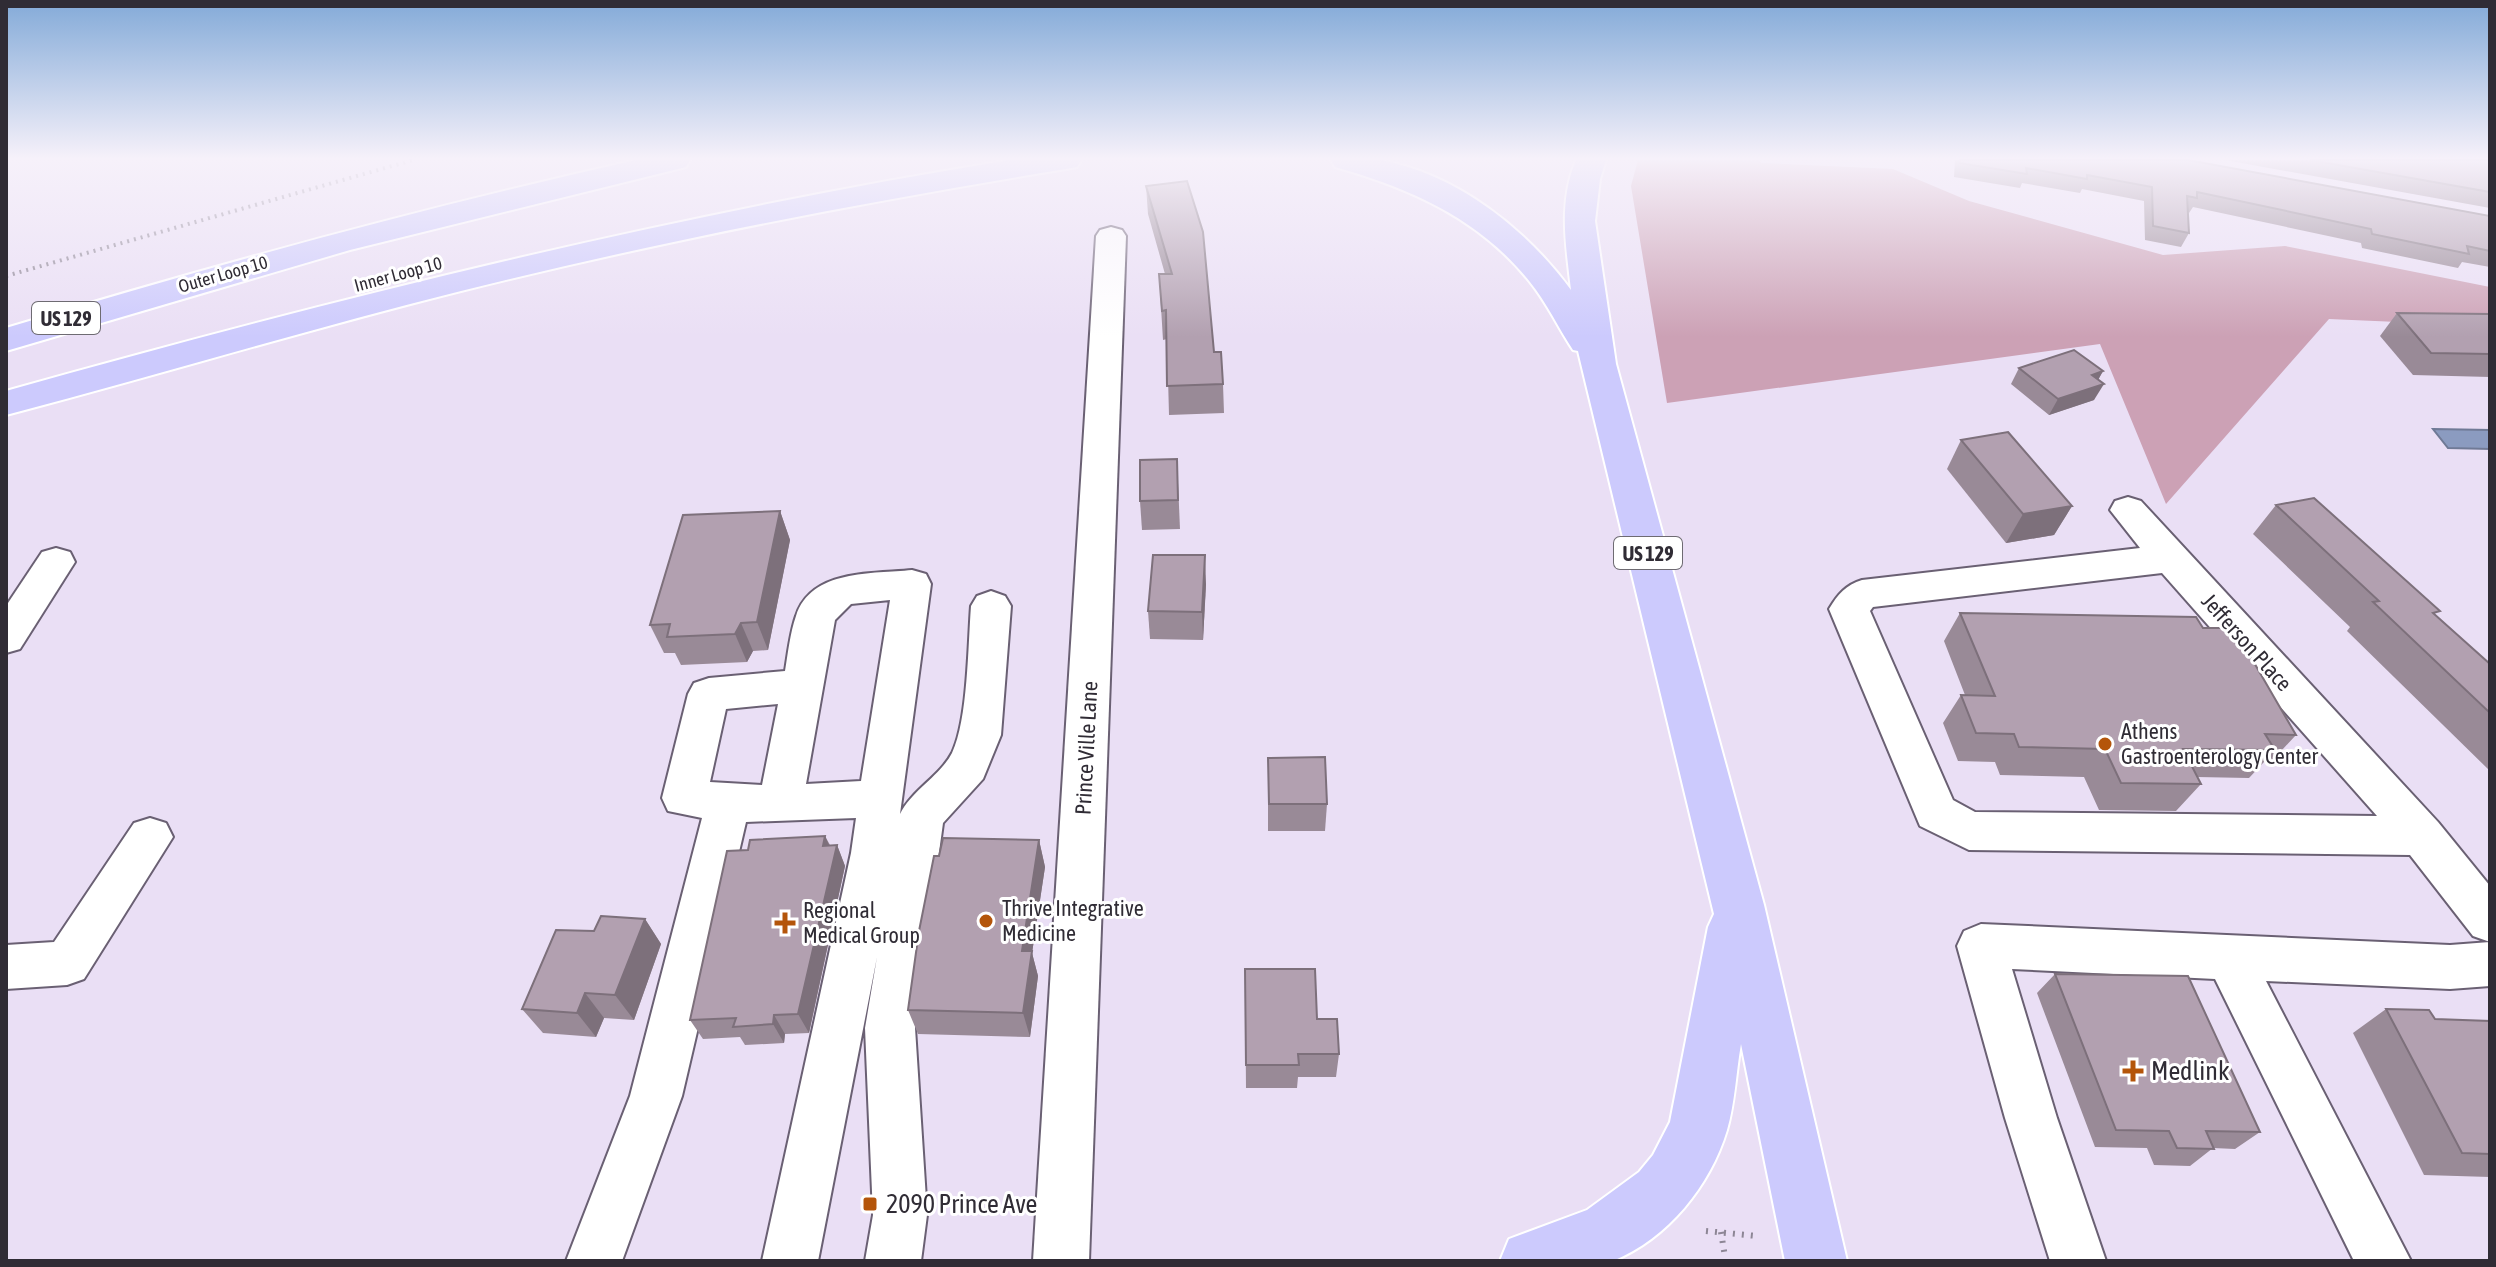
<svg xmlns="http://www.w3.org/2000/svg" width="2496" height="1267" font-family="'Asap Condensed',sans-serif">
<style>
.forest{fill:#cca1b5}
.water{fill:#8b9bc0;stroke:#707a96;stroke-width:2}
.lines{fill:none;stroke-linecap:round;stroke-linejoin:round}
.minor-casing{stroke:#6a6073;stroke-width:4}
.highway-casing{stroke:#fff;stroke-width:4}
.path-far1{stroke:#8d8695;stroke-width:4;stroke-dasharray:2 5;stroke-linecap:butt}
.path{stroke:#8d8695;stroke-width:6;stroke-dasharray:2 7;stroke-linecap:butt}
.minor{fill:#fff;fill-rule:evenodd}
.highway{fill:#cccafd;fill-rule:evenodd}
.wall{fill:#998a97}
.shaded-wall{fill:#7d707b}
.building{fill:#b2a0b0;stroke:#7d707b;stroke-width:2}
.poi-dot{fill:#b4550a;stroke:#fff;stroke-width:3}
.labels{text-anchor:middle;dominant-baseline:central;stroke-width:6;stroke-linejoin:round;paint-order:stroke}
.far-street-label{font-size:18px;fill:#302c35;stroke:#fff}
.shield{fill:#fff;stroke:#6e6b72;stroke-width:2}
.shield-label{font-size:20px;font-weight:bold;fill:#302c35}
.street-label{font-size:22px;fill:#302c35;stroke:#fff}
.poi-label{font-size:22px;fill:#302c35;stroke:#fff;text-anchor:start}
.near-poi-label{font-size:26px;fill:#302c35;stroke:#fff;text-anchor:start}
</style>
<rect width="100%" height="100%" fill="#eadff5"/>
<!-- forest -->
<path class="forest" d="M1638 160H1758L1762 163 1893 169 1969 201 2163 255 2285 246 2490 287V326L2329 319 2166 504 2100 344 1667 403 1631 186Z"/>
<!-- water -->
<path class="water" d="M2433 429 2490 430V449L2448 448Z"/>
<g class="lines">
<!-- minor casing -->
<g class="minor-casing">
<g id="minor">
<path d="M1111 227 1122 230 1126 236 1089 1261H1033L1096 236 1100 230Z"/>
<path d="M2128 497 2141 501 2438 822 2490 886V986L2450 989 2266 981 2411 1261H2354L2215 979 2012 969 2057 1118 2106 1261H2050L2005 1118 1957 946 1964 931 1981 924 2450 945 2490 942 2473 936 2410 855 1969 850 1920 826 1829 609C1838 594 1846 585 1862 580L2140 548 2110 510 2115 501ZM2162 573 2377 816 1975 812 1953 800 1870 611 1873 607Z"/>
<path d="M56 548 70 552 75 562 20 649 6 653V606L42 552Z"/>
<path d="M912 570 926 574 931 584 900 814C912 790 940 776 952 753 968 720 968 645 971 606L977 596 991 591 1005 596 1011 606 1001 735 983 779 943 823 915 1028 927 1215 921 1261H865L873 1215 865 1028 877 957 818 1261H762L851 853 856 818 746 822 682 1096 622 1261H566L630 1096 702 818 668 811 662 798 688 694 694 683 709 678 785 671C788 653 790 633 796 616 811 569 873 574 912 570ZM890 600 861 781 806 784 835 620 851 604ZM778 704 762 785 710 782 726 709Z"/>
<path d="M150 818 166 823 173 837 84 979 67 985 6 989V945L54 942 134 823Z"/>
</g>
</g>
<!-- highway casing -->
<g class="highway-casing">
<g id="highway">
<path d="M636 160H690L686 167 350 250 6 351V328C214 265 424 208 636 160Z"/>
<path d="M1010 160H1081L1077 167 1066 169C863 202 661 241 461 291 309 329 158 375 6 415V391C337 298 670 215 1010 160Z"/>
<path d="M1331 160C1347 160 1365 157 1380 160 1457 174 1526 229 1571 290 1566 245 1558 203 1576 160H1606L1600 179 1595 221 1616 364 1764 905 1847 1261H1785L1741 1044C1736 1072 1735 1103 1727 1130 1710 1186 1668 1238 1613 1261H1500L1509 1239 1587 1210 1639 1172 1653 1155 1670 1122 1708 927 1714 914 1578 351 1573 350C1558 327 1547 303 1530 282 1480 219 1410 188 1335 167Z"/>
</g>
</g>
<!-- path-far1 -->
<path class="path-far1" d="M6 276 413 160"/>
<!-- path -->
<g class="path">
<path d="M1706 1231 1757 1236"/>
<path d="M1721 1232 1725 1257"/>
</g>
<!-- minor -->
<use href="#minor" class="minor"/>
<!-- highway -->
<use href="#highway" class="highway"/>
</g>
<!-- wall -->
<g class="wall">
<path d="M1955 160H2188L2490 216V267L2462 262 2458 268 2362 248 2361 243 2193 207 2189 213 2188 212 2189 233 2181 247 2145 240 2144 201 2082 189 2080 193 2022 183 2020 188 1954 177Z"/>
<path d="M2225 160H2490V208Z"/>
<path d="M1146 186 1214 352 1223 384 1224 413 1169 415 1167 339 1163 340 1159 274H1165L1148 214Z"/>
<path d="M2397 313 2490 314V377L2413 375 2380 336Z"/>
<path d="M2019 368 2103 371 2098 380 2094 400 2049 415 2011 384Z"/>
<path d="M1961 440 2072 506 2054 535 2006 543 1947 469Z"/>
<path d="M1177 459 1180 529 1142 530 1140 501Z"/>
<path d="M2276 505 2436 616 2490 664V771L2347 631 2350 627 2253 534Z"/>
<path d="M780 511 790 540 768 650 753 651 747 662 681 665 675 653H664L650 625Z"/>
<path d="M1206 584 1203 640 1150 639 1148 611Z"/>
<path d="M1960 613 2203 628 2296 735 2270 763 2264 762 2249 778 2197 777 2201 784 2176 811 2099 810 2084 777 2000 775 1995 762 1958 761 1943 723 1961 695H1965L1944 641Z"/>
<path d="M1268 758 1327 804 1325 831H1268Z"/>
<path d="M825 836 830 845H837L845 866 809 1033 785 1034 784 1043 745 1045 740 1037 703 1039 690 1020Z"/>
<path d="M1039 840 1045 867 1032 953 1038 976 1030 1037 918 1034 908 1010Z"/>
<path d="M645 919 661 944 634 1020 604 1018 596 1037 543 1033 522 1009Z"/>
<path d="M1245 969 1317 1019 1339 1054 1336 1077H1298L1297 1088H1246Z"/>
<path d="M2055 974 2260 1132 2235 1149 2213 1148 2190 1166 2154 1165 2147 1148 2095 1147 2037 993Z"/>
<path d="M2386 1009 2435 1019 2490 1021V1177L2424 1175 2353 1033Z"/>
</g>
<!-- shaded-wall -->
<g class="shaded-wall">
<path d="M2103 371 2094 387 2104 384 2094 400 2049 415 2058 399 2092 375Z"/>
<path d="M2072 506 2054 535 2006 543 2023 514Z"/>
<path d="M780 511 790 540 768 650 757 622Z"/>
<path d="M1205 555 1206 584 1203 640 1202 612Z"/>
<path d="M741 623 753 651 747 662 735 634Z"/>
<path d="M825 836 834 856 837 845 845 866 809 1033 798 1014Z"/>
<path d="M1039 840 1045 867 1032 953 1038 976 1030 1037 1023 1013 1022 951Z"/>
<path d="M645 919 661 944 634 1020 615 995Z"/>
<path d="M585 993 604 1018 596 1037 577 1013Z"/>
<path d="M774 1015 785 1034 784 1043 773 1024Z"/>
</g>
<!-- building -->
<g class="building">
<path d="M1960 160H2188L2490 216V251L2467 246 2469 254 2372 234 2371 229 2197 192V198L2187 196 2189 233 2153 226 2152 187 2087 175V179L2026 168 2027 174 1959 163Z"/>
<path d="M2310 160H2490V192Z"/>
<path d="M1187 181 1203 232 1214 352H1221L1223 384 1167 386 1166 310 1162 311 1159 274H1172L1146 186Z"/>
<path d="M2397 313 2490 314V354L2431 353Z"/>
<path d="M2074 350 2103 371 2092 375 2104 384 2058 399 2019 368Z"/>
<path d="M2008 432 2072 506 2023 514 1961 440Z"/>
<path d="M1177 459 1178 500 1140 501V460Z"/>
<path d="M2314 498 2440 611 2433 613 2490 664V713L2373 602 2379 601 2276 505Z"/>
<path d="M780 511 757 622 741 623 735 634 667 637 670 624 650 625 683 515Z"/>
<path d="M1153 555H1205L1202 612 1148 611Z"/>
<path d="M1960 613 2196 617 2203 628H2234L2296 735 2265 734 2275 750 2183 749 2201 784 2121 783 2105 749 2019 747 2014 734 1976 733 1961 695 1995 696Z"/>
<path d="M1325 757 1327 804H1269L1268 758Z"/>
<path d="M825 836 823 846 837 845 798 1014 774 1015 773 1024 733 1027 736 1018 690 1020 727 851 748 850 750 840Z"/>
<path d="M943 838 1039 840 1022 951H1032L1023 1013 908 1010 919 931 934 856H939Z"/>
<path d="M601 916 645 919 615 995 585 993 577 1013 522 1009 556 930 594 931Z"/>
<path d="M1245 969H1315L1317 1019H1337L1339 1054H1298L1299 1065H1246Z"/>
<path d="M2055 974 2188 976 2260 1132 2206 1131 2214 1149 2177 1148 2169 1131 2116 1130Z"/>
<path d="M2386 1009 2429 1010 2435 1019 2490 1021V1154L2462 1153Z"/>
</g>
<!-- sky -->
<linearGradient id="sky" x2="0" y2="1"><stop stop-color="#83aad8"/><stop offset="0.47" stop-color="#f6f1fa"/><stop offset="1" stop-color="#f6f1fa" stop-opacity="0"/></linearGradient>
<rect width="2496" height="337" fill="url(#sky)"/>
<!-- markers -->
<g class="poi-dot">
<circle cx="2105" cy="744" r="8"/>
<circle cx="986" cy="921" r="8"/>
<path d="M781 911h8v8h8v8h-8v8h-8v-8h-8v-8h8z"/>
<path d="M2129 1059h8v8h8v8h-8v8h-8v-8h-8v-8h8z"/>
<rect x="862" y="1196" width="16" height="16" rx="4"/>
</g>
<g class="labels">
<!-- far-street labels -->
<g class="far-street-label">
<text transform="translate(223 274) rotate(-16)">Outer Loop 10</text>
<text transform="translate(398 274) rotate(-15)">Inner Loop 10</text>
</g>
<!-- shield labels -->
<g class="shield">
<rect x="32" y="302" width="68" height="32" rx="6"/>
<rect x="1614" y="537" width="68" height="32" rx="6"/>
</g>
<g class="shield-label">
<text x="66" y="318">US 129</text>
<text x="1648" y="553">US 129</text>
</g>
<!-- street labels -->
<g class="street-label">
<text transform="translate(2247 642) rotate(48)">Jefferson Place</text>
<text transform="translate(1086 748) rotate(-87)">Prince Ville Lane</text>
</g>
<!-- poi labels -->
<g class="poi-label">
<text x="2121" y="731">Athens<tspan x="2121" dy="25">Gastroenterology Center</tspan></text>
<text x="1002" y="908">Thrive Integrative<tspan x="1002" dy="25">Medicine</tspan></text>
<text x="803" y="910">Regional<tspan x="803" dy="25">Medical Group</tspan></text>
</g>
<!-- near-poi labels -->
<g class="near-poi-label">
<text x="2151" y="1071">Medlink</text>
<text x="886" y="1204">2090 Prince Ave</text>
</g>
</g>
<!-- border -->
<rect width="2496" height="1267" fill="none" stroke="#302c35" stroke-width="16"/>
</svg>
